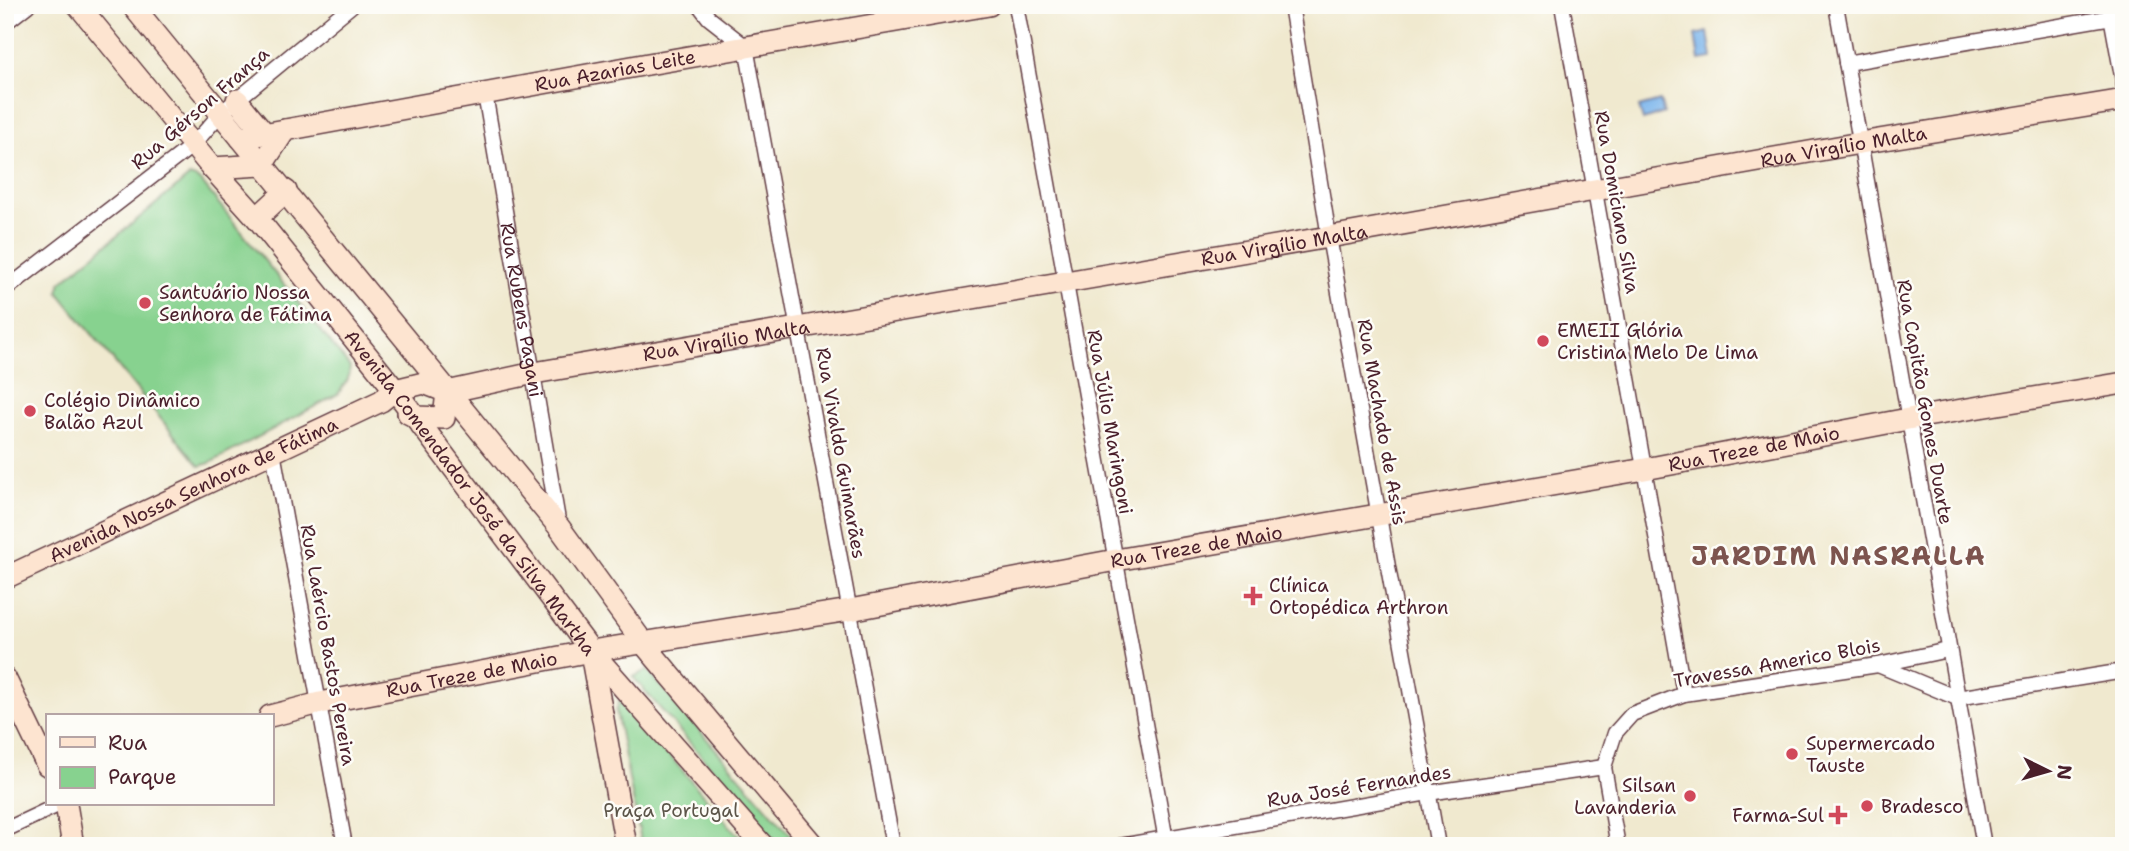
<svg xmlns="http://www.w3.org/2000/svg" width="2129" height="851" font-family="'Shantell Sans',sans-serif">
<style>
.green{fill:#87d28f;stroke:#68785d;stroke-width:2}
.water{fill:#7bb5ec;stroke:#626a8c;stroke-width:2}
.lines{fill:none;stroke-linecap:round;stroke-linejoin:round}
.street-casing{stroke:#633d44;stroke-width:17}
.secondary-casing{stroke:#633d44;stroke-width:24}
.street{stroke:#fff;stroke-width:14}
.secondary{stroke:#fde4d0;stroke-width:21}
.poi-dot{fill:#d1495b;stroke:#fdfcf7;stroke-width:2.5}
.labels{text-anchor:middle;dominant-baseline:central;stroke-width:5;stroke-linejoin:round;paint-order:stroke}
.street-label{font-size:19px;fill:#4a1f2b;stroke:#fdfcf7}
.poi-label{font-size:19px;fill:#4a1f2b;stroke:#fdfcf7;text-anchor:start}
.park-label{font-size:19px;fill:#5c5549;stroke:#fdfcf7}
.district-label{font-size:26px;font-weight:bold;letter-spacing:2px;fill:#7d544e;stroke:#fdfcf7}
</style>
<rect width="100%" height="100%" fill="#fdfcf7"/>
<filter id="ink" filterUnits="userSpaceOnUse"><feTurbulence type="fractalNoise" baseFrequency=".0143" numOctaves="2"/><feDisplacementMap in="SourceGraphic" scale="14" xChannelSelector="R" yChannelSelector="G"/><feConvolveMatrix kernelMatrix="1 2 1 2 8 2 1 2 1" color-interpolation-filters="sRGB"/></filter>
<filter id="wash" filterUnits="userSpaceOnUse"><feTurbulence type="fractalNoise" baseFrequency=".00686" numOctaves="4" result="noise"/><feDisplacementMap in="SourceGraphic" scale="28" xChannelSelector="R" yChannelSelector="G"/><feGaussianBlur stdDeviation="1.57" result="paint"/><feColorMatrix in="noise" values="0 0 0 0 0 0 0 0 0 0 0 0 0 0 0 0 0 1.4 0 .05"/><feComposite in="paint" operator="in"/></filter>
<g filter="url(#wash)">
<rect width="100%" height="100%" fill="#f0e9cf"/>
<!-- green -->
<g class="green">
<path d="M190 176 200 180 350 367 348 379 338 394 210 463 199 466 58 292 61 282Z"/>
<path d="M647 670 800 846H779L633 677Z"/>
<path d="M620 699 627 706 747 846H642L616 711Z"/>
</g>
<!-- water -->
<g class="water">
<path d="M1708 32 1712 58 1699 60 1695 35Z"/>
<path d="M1660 101 1664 113 1643 120 1639 107Z"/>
</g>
</g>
<g filter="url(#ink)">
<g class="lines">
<!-- street casing -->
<g class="street-casing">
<g id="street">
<path d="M699 5 709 18 746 47 893 846"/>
<path d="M1016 5 1167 846"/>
<path d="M1291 5 1329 237 1438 846"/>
<path d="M1562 5 1684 694"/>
<path d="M1836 5 1984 846"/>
<path d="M2109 5 2124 87"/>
<path d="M5 23 28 5"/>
<path d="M1846 63 2112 17"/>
<path id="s1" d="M485 94 559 526"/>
<path d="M5 290 193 145 221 113 352 5"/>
<path d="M273 452 345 846"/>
<path d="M1878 665 1957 698 2124 671"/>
<path d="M5 830 60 804"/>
<path d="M1120 846 1428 793 1604 767"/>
<path d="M1618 846 1604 767 1615 733 1632 714 1684 694 1878 665 1948 650"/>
</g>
</g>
<!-- secondary casing -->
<g class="secondary-casing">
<g id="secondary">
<path id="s2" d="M78 5 212 168 257 218 395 390 591 651 763 846"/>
<path d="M132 5 559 527 644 644 814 846"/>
<path d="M237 100 265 134"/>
<path id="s3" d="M241 138 648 64 989 5"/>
<path d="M212 168 262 165 285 130"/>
<path d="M257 218 286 191"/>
<path id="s4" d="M447 392 534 373 1329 237 1860 143 2124 100"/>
<path d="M408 413 416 417 444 418 447 392"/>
<path id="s5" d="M5 578 381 401 395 390 424 383 447 392"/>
<path d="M591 653 626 846"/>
<path d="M5 678 47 765"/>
<path id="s6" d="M270 716 320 703 591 651 850 610 1116 560 1645 469 1908 419 2124 383"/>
<path d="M66 804 73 846"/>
</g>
</g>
<!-- street -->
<use href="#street" class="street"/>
<!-- secondary -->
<use href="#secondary" class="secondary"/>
</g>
</g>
<!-- markers -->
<g class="poi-dot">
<circle cx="145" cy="303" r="7"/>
<circle cx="1543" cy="341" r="7"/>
<circle cx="30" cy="411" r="7"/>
<path d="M1249.5 585.5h7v7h7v7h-7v7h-7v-7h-7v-7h7z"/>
<circle cx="1792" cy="754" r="7"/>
<circle cx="1690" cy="796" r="7"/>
<circle cx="1867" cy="806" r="7"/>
<path d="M1834.5 804.5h7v7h7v7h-7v7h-7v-7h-7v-7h7z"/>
</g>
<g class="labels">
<!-- street labels -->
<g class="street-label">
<text stroke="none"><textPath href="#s3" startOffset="380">Rua Azarias Leite</textPath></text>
<text transform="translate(200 108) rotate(-41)">Rua Gérson França</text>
<text stroke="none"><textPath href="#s4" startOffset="1418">Rua Virgílio Malta</textPath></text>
<text transform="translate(1617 202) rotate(80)">Rua Domiciano Silva</text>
<text stroke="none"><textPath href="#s4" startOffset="850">Rua Virgílio Malta</textPath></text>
<text stroke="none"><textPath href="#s1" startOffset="219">Rua Rubens Pagani</textPath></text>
<text stroke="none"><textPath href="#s4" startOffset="284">Rua Virgílio Malta</textPath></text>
<text transform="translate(1925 402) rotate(80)">Rua Capitão Gomes Duarte</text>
<text transform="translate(1110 422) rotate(80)">Rua Júlio Maringoni</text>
<text transform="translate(1382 422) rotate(80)">Rua Machado de Assis</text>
<text stroke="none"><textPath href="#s6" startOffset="1508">Rua Treze de Maio</textPath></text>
<text transform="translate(841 453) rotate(80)">Rua Vivaldo Guimarães</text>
<text stroke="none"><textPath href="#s5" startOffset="208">Avenida Nossa Senhora de Fátima</textPath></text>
<text stroke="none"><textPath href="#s2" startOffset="626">Avenida Comendador José da Silva Martha</textPath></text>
<text stroke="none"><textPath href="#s6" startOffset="942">Rua Treze de Maio</textPath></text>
<text transform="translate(328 645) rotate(80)">Rua Laércio Bastos Pereira</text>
<text transform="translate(1777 663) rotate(-10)">Travessa Americo Blois</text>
<text stroke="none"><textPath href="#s6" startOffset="206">Rua Treze de Maio</textPath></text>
<text transform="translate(1359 786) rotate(-9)">Rua José Fernandes</text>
</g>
<!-- poi labels -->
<g class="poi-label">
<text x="159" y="292">Santuário Nossa<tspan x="159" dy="22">Senhora de Fátima</tspan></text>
<text x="1557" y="330">EMEII Glória<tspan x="1557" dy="22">Cristina Melo De Lima</tspan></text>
<text x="44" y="400">Colégio Dinâmico<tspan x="44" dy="22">Balão Azul</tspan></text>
<text x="1269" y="585">Clínica<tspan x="1269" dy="22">Ortopédica Arthron</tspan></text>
<text x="1806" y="743">Supermercado<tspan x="1806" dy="22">Tauste</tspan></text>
<text x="1676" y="785" text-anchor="end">Silsan<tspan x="1676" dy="22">Lavanderia</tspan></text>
<text x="1881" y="806">Bradesco</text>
<text x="1824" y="815" text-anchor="end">Farma-Sul</text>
</g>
<!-- park labels -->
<g class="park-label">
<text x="671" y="810">Praça Portugal</text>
</g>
<!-- district labels -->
<g class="district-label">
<text x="1839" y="555">JARDIM NASRALLA</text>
</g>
</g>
<!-- margin -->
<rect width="2129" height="851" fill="none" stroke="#fdfcf7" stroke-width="28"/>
<!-- legend -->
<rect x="46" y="714" width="228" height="91" fill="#fdfcf7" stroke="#b5a4a5" stroke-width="2"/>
<rect x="60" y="737" width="35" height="10" fill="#fde4d0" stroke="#b5a4a5" stroke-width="2"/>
<text x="108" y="750" font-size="21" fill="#4a1f2b">Rua</text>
<rect x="60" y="767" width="35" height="21" fill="#87d28f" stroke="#b5a4a5" stroke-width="2"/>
<text x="108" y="784" font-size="21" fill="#4a1f2b">Parque</text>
<!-- north arrow -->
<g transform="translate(2048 771) rotate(95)" stroke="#fdfcf7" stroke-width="5" paint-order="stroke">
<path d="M0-5L12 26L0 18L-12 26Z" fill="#4a1f2b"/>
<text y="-10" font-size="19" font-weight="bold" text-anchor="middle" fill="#4a1f2b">N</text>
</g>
</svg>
